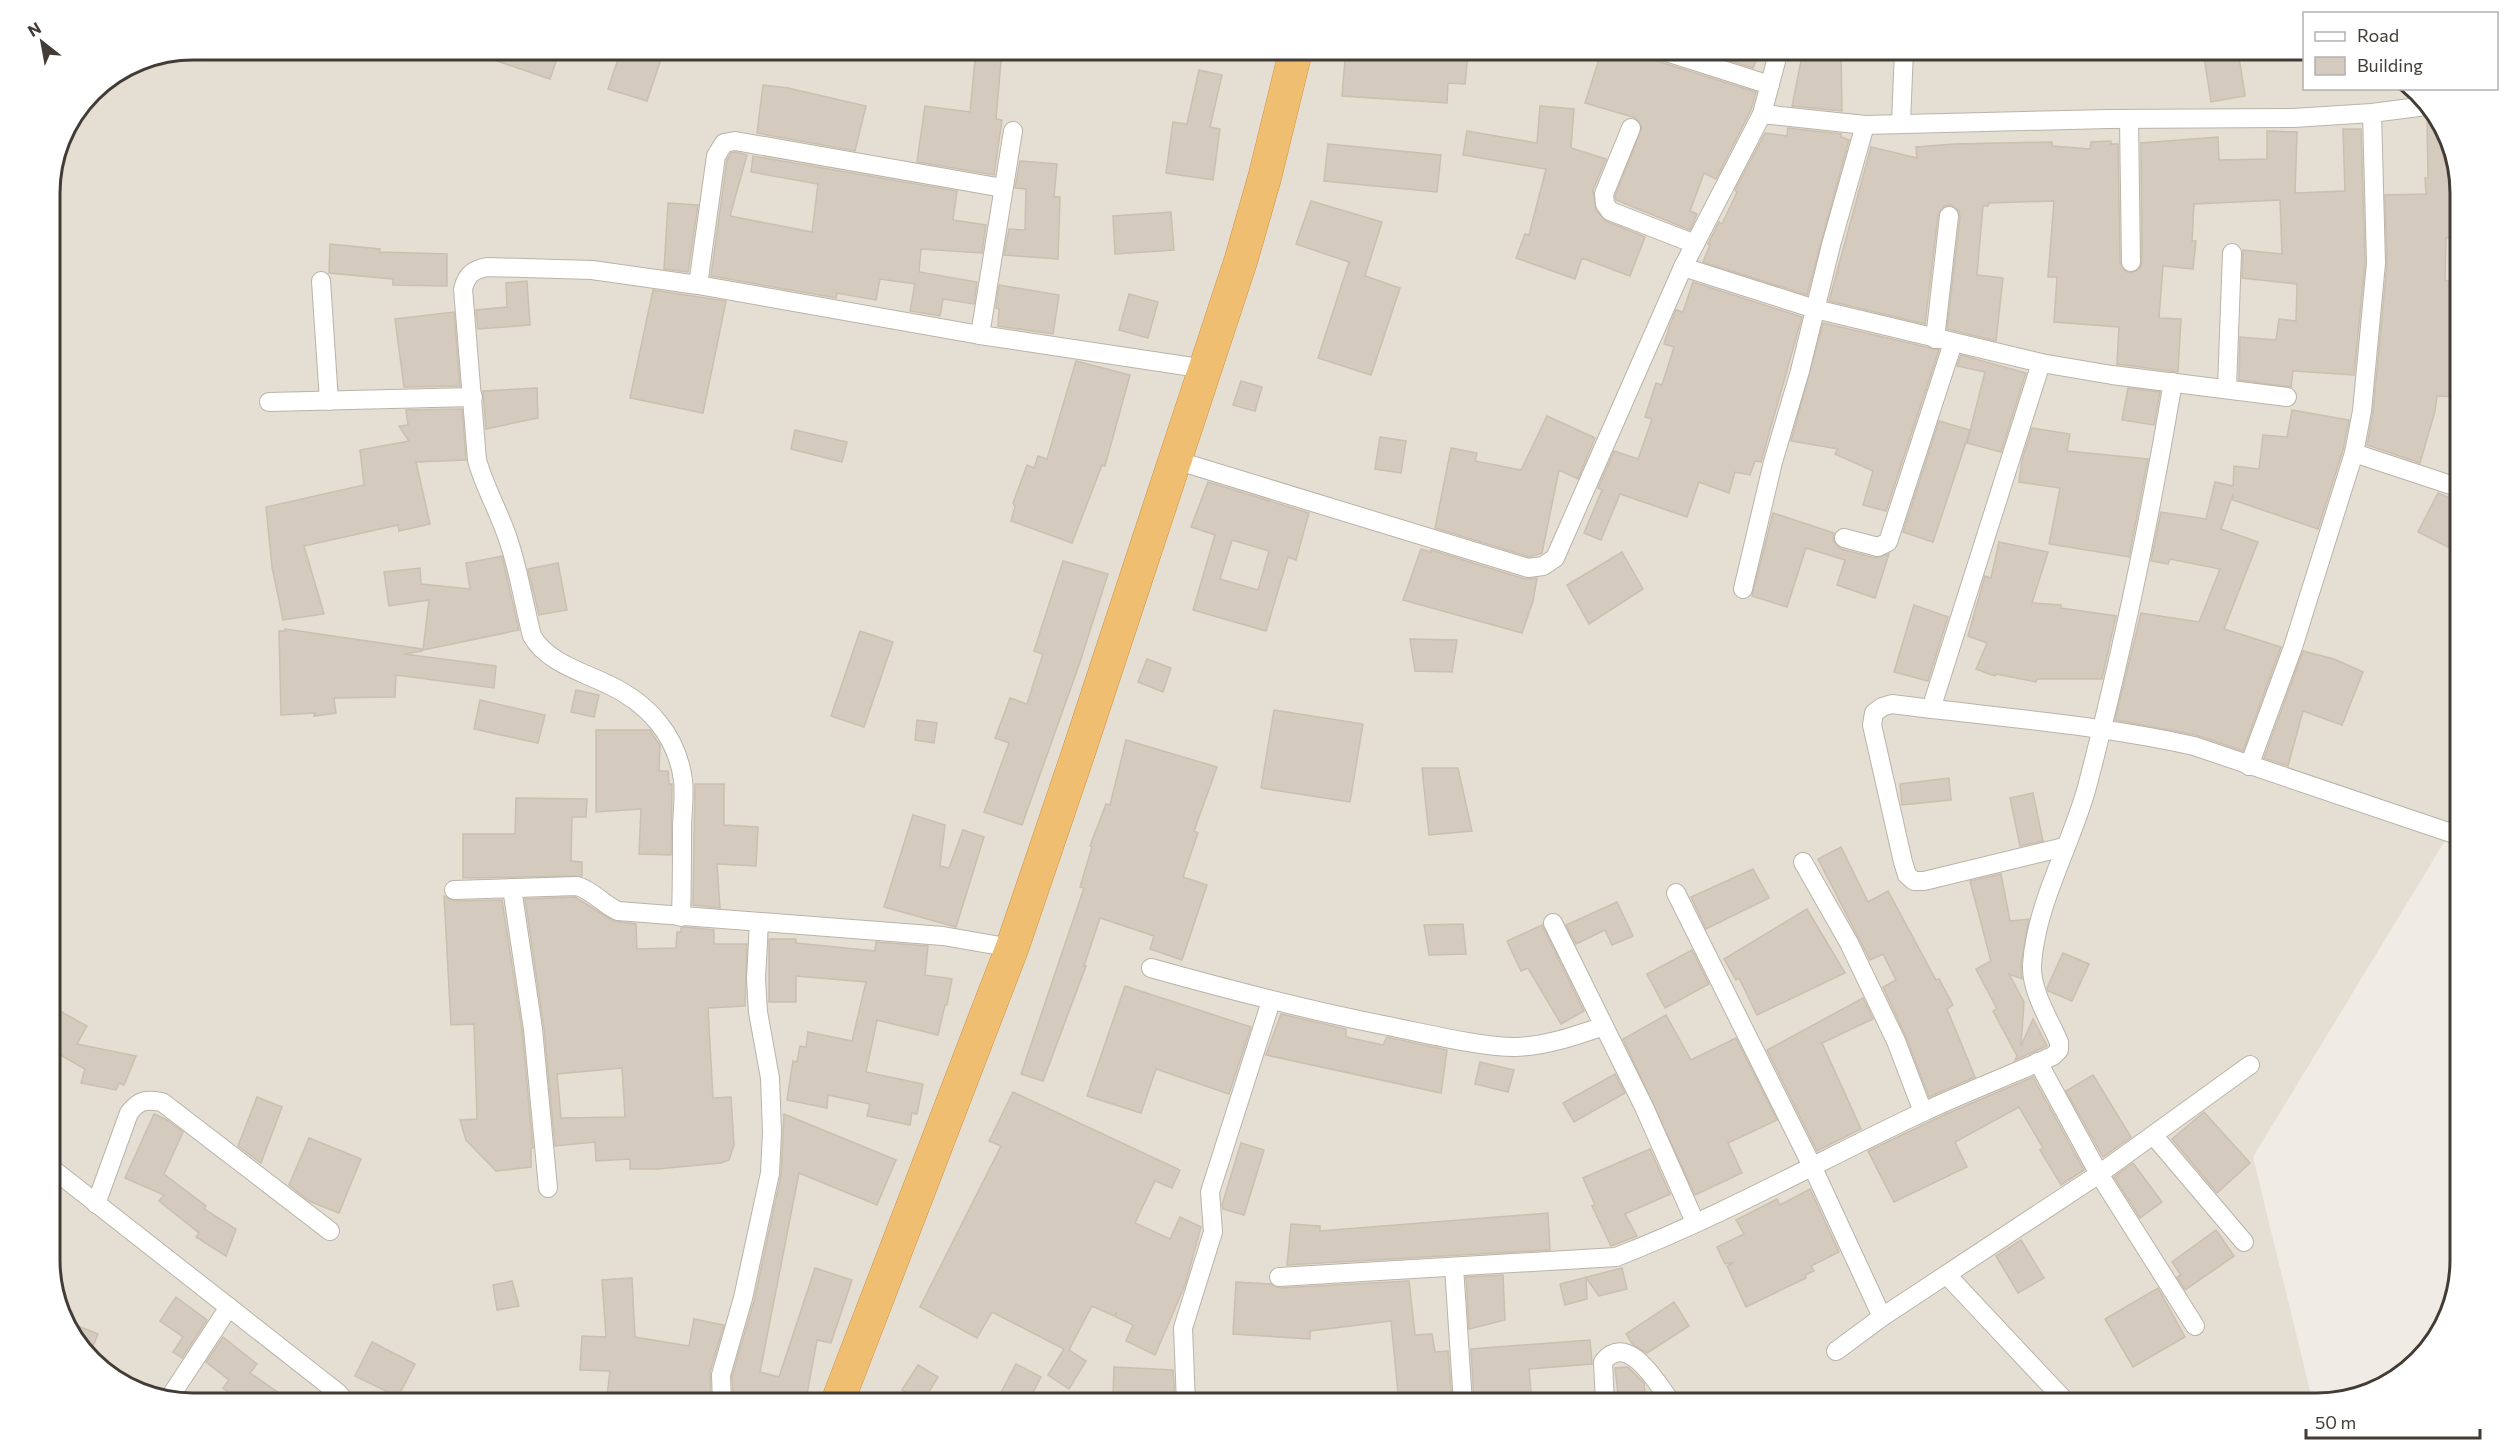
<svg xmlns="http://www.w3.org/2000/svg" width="2510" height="1453" font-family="Commissioner,sans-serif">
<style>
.residential{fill:#e4ded3}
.building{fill:#d4cabe;stroke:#cbbfaf;stroke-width:1.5;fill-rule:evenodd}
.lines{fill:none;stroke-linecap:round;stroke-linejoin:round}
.street-casing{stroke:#bbb3a8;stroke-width:20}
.highway-casing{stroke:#ce9241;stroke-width:34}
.street{stroke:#fff;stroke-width:18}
.highway{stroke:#f0be70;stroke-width:33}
.rim{fill:none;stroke:#423c35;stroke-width:3}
</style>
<rect width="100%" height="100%" fill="#f0ece5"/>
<!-- residential -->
<path class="residential" d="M193 50H2304V88L2408 89 2441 121 2460 184V816L2253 1157 2313 1403H193L122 1384 74 1339 50 1269V184L61 138 92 91 139 60Z"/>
<!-- building -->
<g class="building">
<path d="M474 50H560L550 79 473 53Z"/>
<path d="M621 50H664L647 101 608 89Z"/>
<path d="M976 50H1002L996 119 1002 120 994 175 917 162 925 106 970 112Z"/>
<path d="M1373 50H1452L1468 52 1465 84 1448 83 1447 103 1342 96 1345 59 1373 60Z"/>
<path d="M1602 50H1649L1651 57 1657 61 1756 92 1751 110 1716 179 1704 173 1690 211 1697 214 1690 230 1616 200 1615 196 1642 127 1636 118 1585 103Z"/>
<path d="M1696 50H1761L1753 68Z"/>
<path d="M1841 50 1842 111 1792 106 1803 51Z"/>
<path d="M2203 50H2238L2245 96 2211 102Z"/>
<path d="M1199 70 1222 75 1210 127 1220 129 1213 180 1166 173 1173 122 1187 124Z"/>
<path d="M763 85 788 88 866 106 855 151 757 133Z"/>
<path d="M1540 106 1574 109 1571 148 1606 159 1593 190 1596 210 1606 221 1645 237 1630 276 1582 258 1575 279 1516 258 1525 234 1529 235 1546 169 1463 155 1467 131 1537 143Z"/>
<path d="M2434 114 2441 121 2460 184V237L2446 238 2445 281 2460 280V397L2437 396 2435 411 2420 463 2367 445 2373 412 2387 264 2385 195 2426 194 2425 178H2428L2427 117Z"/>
<path d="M1788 128 1841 134V137L1849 140 1807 295 1703 262 1710 245 1708 244 1719 222 1722 224 1737 192 1735 190 1765 133 1787 136Z"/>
<path d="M2343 129H2361L2365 263 2354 375 2293 371 2291 387 2239 380 2240 337 2276 340 2279 319 2296 321 2297 284 2242 278 2243 250 2282 254 2280 200 2194 204 2192 241H2196L2193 269 2163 266 2159 318 2181 319 2178 372 2117 364 2119 327 2054 322 2057 277H2048L2054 201 1989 203 1988 206H1983L1977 275 2003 278 1996 341 1947 329 1960 217 1959 211 1951 205 1944 206 1938 215 1925 324 1829 301 1871 147 1917 158 1916 147 1954 144 2052 142V146L2090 149 2091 142 2111 141V144H2118L2120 262 2125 271 2132 273 2140 268 2142 262 2141 143 2218 137 2219 160 2267 159V131L2297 132 2295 193 2345 191Z"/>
<path d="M1328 144 1441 155 1437 192 1324 181Z"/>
<path d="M735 152 747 155 730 216 812 232 818 184 751 172 753 156 957 191 953 220 986 225 982 253 921 249 919 272 977 282 974 304 943 299 940 316 910 311 915 284 880 279 876 300 837 293 836 298 711 276 727 160 731 153Z"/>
<path d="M1020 161 1057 164 1054 197H1060L1058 259 1004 255 1009 229 1025 230 1026 189 1015 188Z"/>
<path d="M1311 201 1382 222 1365 276 1400 288 1371 375 1318 358 1349 262 1296 244Z"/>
<path d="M668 203 698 205 688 272 664 269Z"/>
<path d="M1171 212 1174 250 1115 254 1113 216Z"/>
<path d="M330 244 380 249 379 252 447 254V286L393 285V279L329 273Z"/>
<path d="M527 281 530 325 478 329 476 310 507 307 506 283Z"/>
<path d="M1693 282 1802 317 1761 462 1755 461 1750 475 1735 472 1729 493 1699 482 1687 517 1620 494 1601 540 1584 533 1602 490 1598 488 1614 451 1638 459 1652 419 1645 417 1656 383 1662 385 1674 347 1664 344 1670 325 1676 310 1683 312Z"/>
<path d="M999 285 1059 295 1053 334 998 326 999 309 996 308Z"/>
<path d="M653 290 726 301 703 413 630 398Z"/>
<path d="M1129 294 1158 302 1148 338 1119 330Z"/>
<path d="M454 312 460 386 404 387 395 319Z"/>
<path d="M1823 323 1939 350 1886 511 1863 505 1873 471 1835 454 1838 449 1791 441Z"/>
<path d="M1961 355 2026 373 2001 452 1967 443 1985 372 1957 366Z"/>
<path d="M1076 361 1130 375 1105 466 1102 465 1072 543 1011 521 1015 507 1013 503 1027 465 1034 468 1038 456 1047 459Z"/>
<path d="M1241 381 1262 387 1255 411 1233 405Z"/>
<path d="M537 388 538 418 486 429 483 391Z"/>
<path d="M2128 388 2160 392 2154 425 2122 420Z"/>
<path d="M462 409 466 460 416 462 430 524 399 531 398 525 304 546 324 614 283 620 272 567 266 507 364 485 360 450 409 441 399 426 408 425 406 410Z"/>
<path d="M2292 410 2349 420 2343 450 2318 529 2233 500V494L2221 529 2258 542 2224 629 2281 647 2243 751 2196 735 2115 720 2141 613 2199 622 2220 569 2170 559 2168 564 2151 561 2161 512 2206 519 2215 482 2233 486 2234 466 2259 469 2263 435 2287 437Z"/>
<path d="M1547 416 1595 438 1578 479 1559 470 1542 553 1529 557 1435 528 1451 448 1477 453 1475 461 1521 470Z"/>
<path d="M1939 421 1970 430 1933 542 1903 532Z"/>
<path d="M2032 428 2070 434 2067 451 2148 459 2129 557 2049 544 2060 488 2019 482 2022 460Z"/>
<path d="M795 430 847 442 842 462 791 449Z"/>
<path d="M1380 437 1406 441 1401 473 1375 469Z"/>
<path d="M1208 482 1309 513 1296 560 1288 557 1266 631 1193 610 1215 535 1191 527ZM1232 540 1269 551 1258 590 1220 579Z"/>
<path d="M2438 493 2460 503V524L2448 547 2418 532Z"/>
<path d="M1773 513 1834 533 1833 541 1841 549 1875 558 1889 554 1875 598 1837 585 1845 560 1806 548 1787 607 1752 596Z"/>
<path d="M1999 542 2048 552 2032 603 2061 605V608L2116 616 2102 679H2037L2036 682 1996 674 1995 676 1976 669 1987 643 1968 636 1985 576 1991 578Z"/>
<path d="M1421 549 1431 552V550L1525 579 1537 578 1533 601 1522 633 1403 600Z"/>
<path d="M1622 552 1643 589 1589 624 1567 585Z"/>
<path d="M502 556 519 630 423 650 429 600 389 606 384 572 420 568 421 584 470 589 466 563Z"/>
<path d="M1063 561 1108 574 1079 665 1022 825 984 812 1009 743 995 738 1010 698 1027 704 1043 654 1034 651Z"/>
<path d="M558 563 567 610 539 615 528 569Z"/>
<path d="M1914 605 1948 617 1928 681 1894 672Z"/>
<path d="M285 629 422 649V651L404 654 496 666 494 688 396 675 395 697 334 698 336 713 314 716 315 713 281 715 279 631H286Z"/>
<path d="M860 631 893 642 864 727 831 716Z"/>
<path d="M1410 639 1457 640 1452 672 1415 671Z"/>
<path d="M2303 651 2334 659 2363 672 2342 725 2303 711 2288 766 2264 758Z"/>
<path d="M1147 659 1171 668 1163 692 1138 682Z"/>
<path d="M576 690 599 695 594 717 571 712Z"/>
<path d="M480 700 545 715 538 743 474 729Z"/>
<path d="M1274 710 1363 724 1350 802 1261 788Z"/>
<path d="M917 720 937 723 934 743 915 740Z"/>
<path d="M596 730H650L657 741 660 745 659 771H668L669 784H672L671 855 639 854 641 809 596 812Z"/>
<path d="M1126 740 1217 767 1194 831 1198 833 1183 877 1207 885 1182 960 1150 949 1154 936 1100 918 1084 966H1086L1043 1081 1021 1074 1084 888 1080 887 1092 847 1090 846 1106 804 1110 805Z"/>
<path d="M1422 768H1458L1472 831 1429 835Z"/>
<path d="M1949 778 1951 800 1902 805 1900 784Z"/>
<path d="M695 784H724V825L758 827 756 866 717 864 720 908 693 905Z"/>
<path d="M2033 793 2043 841 2020 846 2010 798Z"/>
<path d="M516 798 587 799 586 817H572L571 861 582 862V876L463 878V834H515Z"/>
<path d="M913 815 945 825 940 866 949 868 963 830 984 837 956 927 884 907Z"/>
<path d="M1841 847 1868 902 1888 891 1936 980 1939 979 1953 1005 1947 1009 1975 1077 1929 1097 1906 1037 1883 987 1896 980 1883 954 1870 960 1818 859Z"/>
<path d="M1753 869 1769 898 1706 929 1691 897Z"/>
<path d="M2001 874 2010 921 2029 919 2021 964 2022 979 2009 974 2024 1002 2021 1046 2033 1019 2047 1046 2015 1060 2017 1056 1993 1011 1997 1009 1976 969 1991 961 1970 881Z"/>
<path d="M444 896 454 901 502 900 522 1030 533 1148H531V1167L496 1171 466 1140 460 1120 477 1119 474 1024 451 1025Z"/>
<path d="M575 897 613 921 636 924 637 949 676 948 677 932H681V928L685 927 714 930V944H747L745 1006 708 1008 713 1098 731 1097 734 1145 729 1160 721 1163 657 1169H630V1159L596 1161 595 1142 555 1146 544 1028 525 899ZM622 1068 625 1117 561 1118 557 1074Z"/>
<path d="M1617 902 1633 936 1612 945 1605 930 1576 944 1566 925Z"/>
<path d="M1807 909 1845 973 1757 1015 1739 978 1736 980 1724 959Z"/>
<path d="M1463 924 1466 954 1429 955 1424 925Z"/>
<path d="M1542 925 1584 1011 1561 1024 1528 968 1521 971 1507 941Z"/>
<path d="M769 939H796V943L875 951 876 942 928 946 925 975 952 979 947 1005H945L938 1035 877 1020 866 1072 923 1084 917 1114 912 1113 910 1125 867 1116 870 1104 828 1095 827 1108 787 1100 793 1061 797 1062 800 1046 806 1047 808 1032 852 1041 866 982 796 976V1002H769Z"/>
<path d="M1692 950 1709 984 1665 1008 1647 974Z"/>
<path d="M2063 953 2089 964 2072 1001 2048 991 2047 988Z"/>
<path d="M1125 986 1251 1027 1229 1094 1156 1069 1141 1113 1087 1096Z"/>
<path d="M1863 998 1873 1019 1822 1043 1861 1129 1817 1151 1767 1050Z"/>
<path d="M58 1010 87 1026 77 1044 136 1056 124 1085 119 1083 116 1090 81 1083 85 1069 50 1049V1025Z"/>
<path d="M1281 1014 1346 1029V1037L1383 1045 1387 1037 1447 1050 1441 1093 1266 1055Z"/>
<path d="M1666 1015 1691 1060 1736 1038 1777 1120 1728 1143 1742 1173 1695 1195 1623 1039Z"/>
<path d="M1480 1062 1514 1070 1508 1092 1475 1084Z"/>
<path d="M1615 1074 1625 1093 1574 1122 1563 1103Z"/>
<path d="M2093 1075 2131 1137 2103 1157 2066 1091Z"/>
<path d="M2033 1077 2084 1170 2061 1185 2040 1150 2043 1148 2019 1107 1955 1142 1967 1167 1894 1202 1868 1151 1944 1115Z"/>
<path d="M1013 1092 1180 1170 1172 1188 1155 1181 1135 1223 1170 1239 1180 1217 1201 1227 1185 1285 1155 1355 1126 1341 1133 1325 1116 1317V1312L1114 1316 1092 1306 1069 1350 1086 1361 1069 1389 1048 1375 1064 1349 992 1312 977 1338 920 1307 1001 1146 989 1141Z"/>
<path d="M257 1097 282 1107 261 1163 238 1146Z"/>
<path d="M2204 1112 2250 1163 2217 1193 2172 1139Z"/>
<path d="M154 1114 167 1120 183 1132 164 1174 206 1206 204 1209 236 1229 226 1256 196 1237 199 1233 159 1201 164 1195 125 1178Z"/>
<path d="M784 1114 896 1160 877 1205 799 1173 760 1372 779 1377 815 1268 852 1280 831 1343 817 1340 807 1394 801 1393 797 1404H755L733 1392 732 1376 754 1301 781 1175Z"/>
<path d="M309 1138 361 1159 339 1213 309 1201 289 1185Z"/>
<path d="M1241 1143 1264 1150 1244 1215 1223 1209 1222 1205Z"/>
<path d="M1650 1149 1670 1194 1625 1214 1637 1236 1611 1246 1592 1206 1595 1205 1583 1178Z"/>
<path d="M2133 1163 2162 1202 2140 1218 2114 1177Z"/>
<path d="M1810 1189 1839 1252 1811 1266 1814 1271 1805 1275 1806 1278 1746 1307 1727 1266 1734 1262 1725 1264 1717 1247 1744 1234 1736 1220 1777 1199 1780 1205Z"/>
<path d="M1548 1213 1550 1250 1287 1265 1291 1224 1320 1226V1231Z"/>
<path d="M2216 1230 2234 1256 2185 1290 2177 1277 2181 1275 2172 1262Z"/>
<path d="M2021 1240 2044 1278 2018 1293 1996 1256Z"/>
<path d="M1622 1268 1627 1289 1599 1296 1586 1278 1587 1299 1565 1305 1560 1284Z"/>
<path d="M1503 1275 1505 1320 1469 1329 1466 1277Z"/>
<path d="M632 1278 635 1337 689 1346 694 1319 724 1325 710 1372 711 1404H606L610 1371 580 1370 582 1336 606 1337 602 1280Z"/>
<path d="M512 1281 519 1306 497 1310 493 1285Z"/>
<path d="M1409 1281 1415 1335 1432 1334 1435 1352 1448 1351 1452 1403H1399L1391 1321 1310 1331V1339L1233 1334 1236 1282 1271 1284 1280 1288Z"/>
<path d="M2158 1288 2185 1337 2133 1367 2105 1319Z"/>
<path d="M176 1297 207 1320 182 1358 173 1352 183 1337 160 1321Z"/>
<path d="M1674 1302 1689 1326 1647 1353 1633 1345 1626 1334Z"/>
<path d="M68 1322 98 1334 90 1354 74 1339Z"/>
<path d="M223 1337 257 1364 250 1373 295 1404H245L223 1388 229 1380 206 1362Z"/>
<path d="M1590 1340 1592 1364 1529 1369 1532 1403H1474L1471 1349Z"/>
<path d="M372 1342 415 1364 398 1397 355 1376Z"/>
<path d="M1016 1364 1041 1377 1027 1404H995Z"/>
<path d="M918 1365 938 1377 923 1402 902 1390Z"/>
<path d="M1114 1367 1173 1370 1175 1399 1113 1397Z"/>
<path d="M1628 1367 1644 1383 1646 1403H1619L1615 1368Z"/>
</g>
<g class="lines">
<!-- street casing -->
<g class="street-casing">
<g id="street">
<path d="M1660 50 1770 85"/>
<path d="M1762 114 1865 125 2108 119 2293 118 2372 113 2426 106"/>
<path d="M2129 119 2131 262"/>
<path d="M1901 123 1904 50"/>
<path d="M1631 128 1604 194 1605 204 1610 211 1695 244"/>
<path d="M1683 267 1815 309 2041 363 2112 375 2287 397"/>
<path d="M321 281 329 401"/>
<path d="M698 285 716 156 724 143 735 141 1003 188"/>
<path d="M980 335 1013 131"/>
<path d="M1935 339 1949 216"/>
<path d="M2227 388 2232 253"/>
<path d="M269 402 473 397"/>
<path d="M2354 453 2460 488"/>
<path d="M1175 460 1528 568 1543 566 1555 558 1683 267 1762 114 1779 50"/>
<path d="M1844 538 1878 547 1888 542 1953 343"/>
<path d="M1743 589 1773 462 1800 371 1831 245 1865 125"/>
<path d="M1931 709 2041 363"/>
<path d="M2249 766 2293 647 2354 453 2362 411 2376 263 2372 113"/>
<path d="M2064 847 1924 881H1914L1907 875 1903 862 1872 725 1874 713 1882 707 1892 704C1993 717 2095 724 2194 746L2460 836"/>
<path d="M1803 862 1849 943 1896 1041 1923 1112"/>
<path d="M512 888 533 1029 548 1188"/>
<path d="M454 890 577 886C594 891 602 904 618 911L943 936 1012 948"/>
<path d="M1676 893 1813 1168 1882 1317"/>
<path d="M681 917C682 888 682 859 682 830 682 814 685 796 683 780 677 735 647 702 607 684 580 671 547 662 532 636 524 605 519 572 509 542 500 513 485 489 477 460L463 289C467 274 473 270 487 267L592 270 698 285 980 335 1206 369"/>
<path d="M1553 923 1644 1107 1695 1222"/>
<path d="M1151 968C1233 991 1315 1012 1398 1028 1432 1035 1482 1047 1515 1047 1546 1046 1575 1036 1604 1026"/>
<path d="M2038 1062 2099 1174 2195 1326"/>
<path d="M2154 1136 2244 1242"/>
<path d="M50 1167 337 1392 347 1403"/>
<path d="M96 1204 129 1113C139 1100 146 1099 162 1102L330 1231"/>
<path d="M1454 1267 1463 1403"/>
<path d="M1947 1275 2067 1403"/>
<path d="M1279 1277 1616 1257C1722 1216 1821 1160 1923 1112 1966 1092 2010 1075 2053 1056L2059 1050V1042C2049 1019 2031 991 2032 965 2036 903 2071 846 2087 787 2122 654 2150 518 2173 382"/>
<path d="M1836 1351 1882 1317 2099 1174 2250 1065"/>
<path d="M170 1397 229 1307"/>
<path d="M722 1403 721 1375 743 1298 770 1173 772 1132 770 1078 758 1012 756 979 759 922"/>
<path d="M1186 1403 1183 1328 1213 1232 1210 1192 1271 1001"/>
<path d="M1605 1403 1603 1362C1628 1330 1658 1385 1672 1403"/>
</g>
</g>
<!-- highway casing -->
<g class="highway-casing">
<path id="highway" d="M837 1403 1012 948 1078 754 1241 260 1265 176 1296 50"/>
</g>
<!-- street -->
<use href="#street" class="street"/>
<!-- highway -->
<use href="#highway" class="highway"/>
</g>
<!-- crop -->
<path d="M0 0H2510V1453H0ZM193 60H2317A133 133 0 0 1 2450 193V1260A133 133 0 0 1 2317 1393H193A133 133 0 0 1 60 1260V193A133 133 0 0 1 193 60Z" fill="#fff" fill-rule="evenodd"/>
<path class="rim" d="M193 60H2317A133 133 0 0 1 2450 193V1260A133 133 0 0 1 2317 1393H193A133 133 0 0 1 60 1260V193A133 133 0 0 1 193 60Z"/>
<!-- legend -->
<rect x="2303" y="12" width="195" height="78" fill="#ffffff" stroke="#b3b1ae" stroke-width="1.5"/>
<rect x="2315" y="32" width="30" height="9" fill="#ffffff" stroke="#b3b1ae" stroke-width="1.5"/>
<text x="2357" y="42" font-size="18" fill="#423c35">Road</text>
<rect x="2315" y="57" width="30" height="18" fill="#d4cabe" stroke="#b3b1ae" stroke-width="1.5"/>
<text x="2357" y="72" font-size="18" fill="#423c35">Building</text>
<!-- north arrow -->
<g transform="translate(42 42) rotate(329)" stroke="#ffffff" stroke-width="4.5" paint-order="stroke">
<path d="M0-4.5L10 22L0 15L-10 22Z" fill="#423c35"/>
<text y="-9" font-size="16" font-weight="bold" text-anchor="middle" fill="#423c35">N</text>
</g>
<!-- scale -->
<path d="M2306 1429v9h174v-9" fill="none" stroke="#423c35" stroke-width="3"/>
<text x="2315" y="1429" font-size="18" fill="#423c35" stroke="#ffffff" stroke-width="4.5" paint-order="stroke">50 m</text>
</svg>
